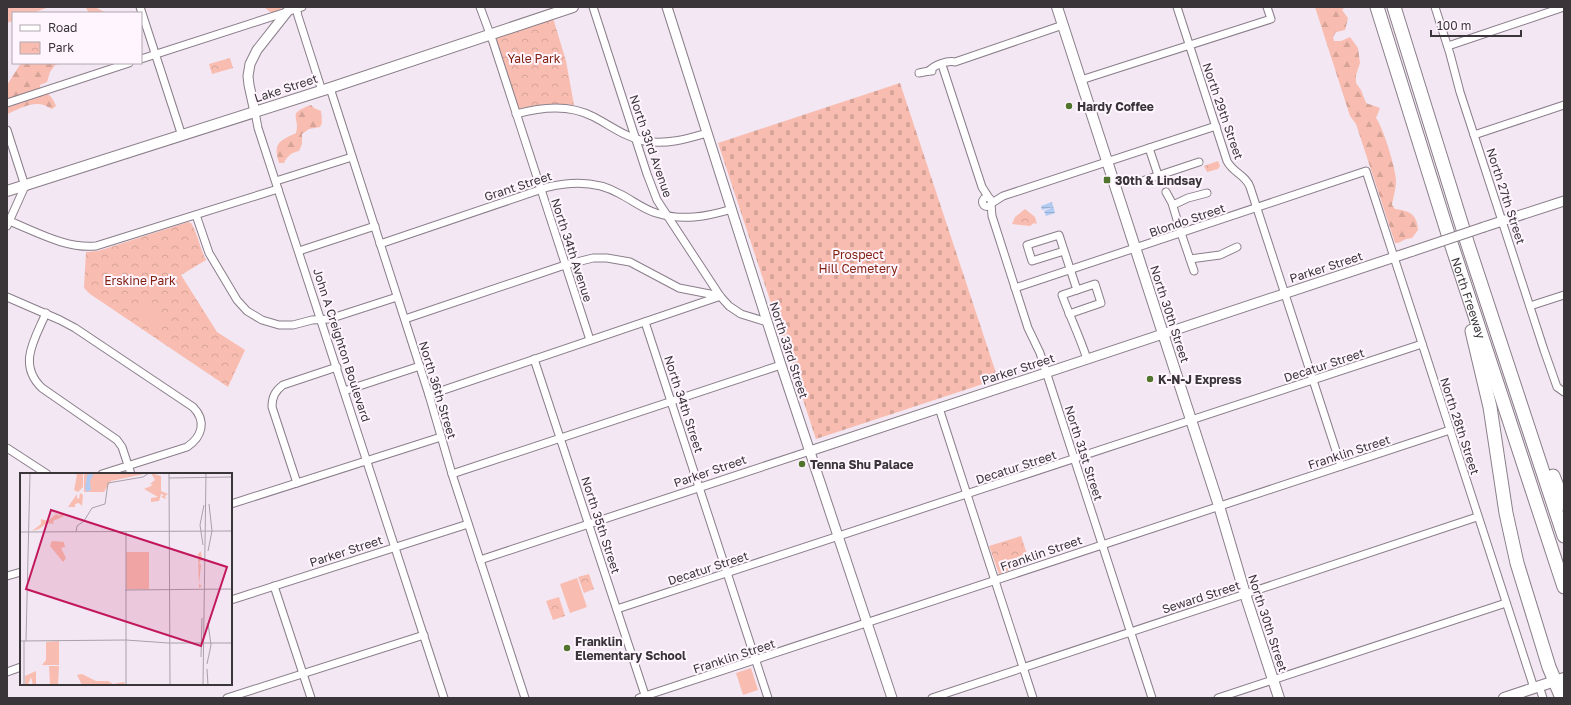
<svg xmlns="http://www.w3.org/2000/svg" width="1571" height="705" font-family="'Golos Text',sans-serif">
<style>
.forest{fill:url(#forest-firs)}
.cemetery{fill:url(#cemetery-stones)}
.park{fill:url(#park-crowns)}
.garden{fill:#f8bdb0}
.water{fill:url(#water-rules)}
.lines{fill:none;stroke-linecap:round;stroke-linejoin:round}
.minor-casing{stroke:#897e89;stroke-width:9}
.tertiary-casing{stroke:#897e89;stroke-width:11}
.secondary-casing{stroke:#897e89;stroke-width:12}
.motorway-casing{stroke:#897e89;stroke-width:15}
.minor{stroke:#fff;stroke-width:7}
.tertiary{stroke:#fff;stroke-width:9}
.secondary{stroke:#fff;stroke-width:10}
.motorway{stroke:#fff;stroke-width:13}
.tertiary-bridge-casing{stroke:#897e89;stroke-width:11;stroke-linecap:butt}
.tertiary-bridge{stroke:#fff;stroke-width:9}
.poi-dot{fill:#51742c;stroke:#fff5ff;stroke-width:1.5}
.labels{text-anchor:middle;dominant-baseline:central;stroke-width:4;stroke-linejoin:round;paint-order:stroke}
.park-label{font-size:12px;fill:#822313;stroke:#fff5ff}
.street-label{font-size:12px;fill:#393539;stroke:#fff5ff}
.poi-label{font-size:12px;font-weight:bold;fill:#393539;stroke:#fff5ff;text-anchor:start}
.inset-road{fill:none;stroke:#a9a0a9;stroke-width:1}
.view{fill:#c2185b;fill-opacity:0.15;stroke:#c2185b;stroke-width:2}
.inset-edge{fill:none;stroke:#393539;stroke-width:2}
</style>
<defs>
<pattern id="forest-firs" width="22" height="20" patternUnits="userSpaceOnUse"><rect width="22" height="20" fill="#f8bdb0"/><path d="M5 1l3.5 6h-7zM16 11l3.5 6h-7z" fill="#d5a398"/></pattern>
<pattern id="cemetery-stones" width="16" height="16" patternUnits="userSpaceOnUse"><rect width="16" height="16" fill="#f8bdb0"/><path d="M2 7V4a2 2 0 0 1 4 0v3zM10 15v-3a2 2 0 0 1 4 0v3z" fill="#d5a398"/></pattern>
<pattern id="park-crowns" width="20" height="18" patternUnits="userSpaceOnUse"><rect width="20" height="18" fill="#f8bdb0"/><path d="M2 6a3 3 0 1 1 6 0M12 15a3 3 0 1 1 6 0" fill="none" stroke="#d5a398"/></pattern>
<pattern id="water-rules" width="6" height="5" patternUnits="userSpaceOnUse"><rect width="6" height="5" fill="#b2cbf2"/><path d="M0 2.5h6" fill="none" stroke="#9aafd0"/></pattern>
</defs>
<rect width="100%" height="100%" fill="#f3e7f3"/>
<!-- forest -->
<g class="forest">
<path d="M7 7H49L33 13H13V21L7 23Z"/>
<path d="M82 7H95L106 13H89L86 8Z"/>
<path d="M264 7H283L277 12H270Z"/>
<path d="M1315 7H1345L1342 10 1348 18 1345 30 1336 32 1333 37 1334 41H1341L1350 37 1358 48 1360 63 1356 75V83L1361 90 1366 103 1380 108 1376 118C1383 127 1396 169 1396 181 1396 189 1393 198 1392 205L1395 209C1410 211 1417 214 1418 230L1412 238 1406 239 1398 243H1395L1356 124 1350 116Z"/>
<path d="M21 63H65L55 65 50 72 47 82 40 85C40 93 43 91 48 94 52 97 55 103 56 106L52 109C49 108 47 106 44 105 32 101 17 110 7 114V85Z"/>
<path d="M311 105 314 108 321 111 322 123 320 127 309 129 302 134V144L299 151C291 153 287 156 284 163H279C273 143 279 141 296 133 301 117 285 114 311 105Z"/>
</g>
<!-- cemetery -->
<path class="cemetery" d="M900 83 998 379 816 439 718 143Z"/>
<!-- park -->
<g class="park">
<path d="M553 18 566 61 574 105C554 103 537 104 518 109L495 37Z"/>
<path d="M230 58 233 68 212 74 209 64Z"/>
<path d="M1218 161 1220 166 1218 169 1207 172 1204 166Z"/>
<path d="M1025 209 1035 217 1037 224 1034 223 1030 226 1012 224 1015 217Z"/>
<path d="M188 222 191 223C198 234 200 249 206 260L181 275 217 332 245 350 228 387 90 294 84 288 86 252 98 251Z"/>
<path d="M1021 536 1030 563 999 574 989 546Z"/>
<path d="M589 574 594 589 584 593 578 577Z"/>
<path d="M559 597 565 616 553 620 546 601Z"/>
</g>
<!-- garden -->
<g class="garden">
<path d="M143 307 163 314 158 329 138 322Z"/>
<path d="M577 578 587 607 570 613 560 584Z"/>
<path d="M751 668 758 690 743 695 736 673Z"/>
</g>
<!-- water -->
<path class="water" d="M1052 202 1055 213 1046 216 1044 211 1053 207 1042 210 1041 206Z"/>
<g class="lines">
<!-- minor casing -->
<g class="minor-casing">
<g id="minor">
<path d="M140 7 182 136"/>
<path d="M296 7 298 16 322 91"/>
<path d="M480 7 493 42 590 340"/>
<path d="M593 7 647 174 657 200 720 296 729 306 741 314 767 322"/>
<path d="M1177 7 1227 161C1233 173 1246 175 1250 187L1341 466"/>
<path d="M1435 7 1450 54 1460 92 1544 350 1557 387 1564 392"/>
<path d="M1448 46 1564 7"/>
<path d="M141 59 302 7"/>
<path d="M943 68 982 187 989 198"/>
<path d="M929 71C934 65 948 60 955 62L1063 25"/>
<path d="M919 73 929 71H932"/>
<path d="M1081 80 1271 19 1267 7"/>
<path d="M330 88 429 395 452 474 525 698"/>
<path d="M7 103 129 63"/>
<path d="M255 112 258 128 444 698"/>
<path d="M516 114C542 107 569 104 594 117 611 126 625 137 644 141 666 145 687 139 707 133"/>
<path d="M7 130 25 186 7 226"/>
<path d="M1474 135 1564 105"/>
<path d="M1149 148 1158 175"/>
<path d="M1145 180 1199 162"/>
<path d="M276 181 352 157"/>
<path d="M1166 192 1172 203 1181 233 1194 271"/>
<circle cx="987" cy="202" r="4.5"/>
<path d="M992 203 1003 196 1216 126"/>
<path d="M991 204 992 216 1028 328 1040 353 1152 698"/>
<path d="M1173 205 1188 198 1207 193"/>
<path d="M196 215 209 253 237 300 247 311 262 320 279 325H293L312 320 329 319 397 297"/>
<path d="M9 221C37 232 66 249 96 246L278 189"/>
<path d="M380 244 548 187C573 181 598 181 620 194 632 200 643 209 656 213 682 221 706 217 732 209"/>
<path d="M299 251 375 226"/>
<path d="M1064 251 1032 261 1027 245 1059 235C1065 253 1071 272 1077 290L1062 295C1070 317 1080 337 1087 359"/>
<path d="M1190 259 1220 255 1237 247"/>
<path d="M1015 288 1366 171 1534 688"/>
<path d="M7 297 60 320 75 328 193 407C207 421 202 437 187 447L102 474"/>
<path d="M1530 306 1564 295"/>
<path d="M46 313C35 339 17 364 42 388L117 440 122 447 131 474"/>
<path d="M1069 314 1101 303 1095 284 1077 290"/>
<path d="M405 319 565 265 593 258H607L630 262 679 288 720 296"/>
<path d="M645 322 768 698"/>
<path d="M534 359 646 698"/>
<path d="M344 391 420 366"/>
<path d="M429 395 718 297"/>
<path d="M939 408 1033 698"/>
<path d="M7 448 47 474"/>
<path d="M452 474 781 365"/>
<path d="M297 483 272 407C272 397 275 391 283 385L337 367"/>
<path d="M231 504 441 437"/>
<path d="M480 560 810 451"/>
<path d="M7 576 21 572"/>
<path d="M274 586 311 698"/>
<path d="M231 600 468 524"/>
<path d="M617 609 1422 344"/>
<path d="M7 672 21 667"/>
<path d="M1539 686 1543 698"/>
<path d="M227 698 424 635"/>
<path d="M639 698 1450 430"/>
<path d="M932 698 1477 517"/>
<path d="M1218 698 1506 603"/>
</g>
</g>
<!-- tertiary casing -->
<g class="tertiary-casing">
<g id="tertiary">
<path d="M667 7 781 365 892 698"/>
<path d="M255 112 249 85 248 76 250 64 257 50 291 7"/>
<path d="M1484 227 1564 201"/>
<path d="M810 451 1413 251"/>
</g>
</g>
<!-- secondary casing -->
<g class="secondary-casing">
<g id="secondary">
<path d="M1057 7 1219 506 1245 594 1279 698"/>
<path d="M7 191 330 88 573 7"/>
<path d="M1504 698 1564 678"/>
</g>
</g>
<!-- motorway casing -->
<g class="motorway-casing">
<g id="motorway">
<path id="s1" d="M1377 7 1448 234 1564 587"/>
<path d="M1394 7 1468 245 1564 536"/>
<path d="M1472 331 1490 407 1506 513 1517 563 1549 667 1562 698"/>
<path d="M1553 476 1564 504"/>
</g>
</g>
<!-- minor -->
<use href="#minor" class="minor"/>
<!-- tertiary -->
<use href="#tertiary" class="tertiary"/>
<!-- secondary -->
<use href="#secondary" class="secondary"/>
<!-- motorway -->
<use href="#motorway" class="motorway"/>
<!-- tertiary-bridge casing -->
<g class="tertiary-bridge-casing">
<path id="tertiary-bridge" d="M1413 251 1484 227"/>
</g>
<!-- tertiary-bridge -->
<use href="#tertiary-bridge" class="tertiary-bridge"/>
</g>
<!-- markers -->
<g class="poi-dot">
<circle cx="1069" cy="106" r="4"/>
<rect x="1103" y="176" width="8" height="8" rx="2"/>
<circle cx="1150" cy="379" r="4"/>
<circle cx="802" cy="464" r="4"/>
<circle cx="567" cy="648" r="4"/>
</g>
<g class="labels">
<!-- park labels -->
<g class="park-label">
<text x="534" y="58">Yale Park</text>
<text x="858" y="254">Prospect<tspan x="858" dy="14">Hill Cemetery</tspan></text>
<text x="140" y="280">Erskine Park</text>
</g>
<!-- street labels -->
<g class="street-label">
<text transform="translate(286 88) rotate(-18)">Lake Street</text>
<text transform="translate(1223 111) rotate(71)">North 29th Street</text>
<text transform="translate(651 146) rotate(71)">North 33rd Avenue</text>
<text transform="translate(518 186) rotate(-18)">Grant Street</text>
<text transform="translate(1506 196) rotate(72)">North 27th Street</text>
<text transform="translate(1187 220) rotate(-19)">Blondo Street</text>
<text transform="translate(572 250) rotate(72)">North 34th Avenue</text>
<text transform="translate(1326 267) rotate(-18)">Parker Street</text>
<text stroke="none"><textPath href="#s1" startOffset="305">North Freeway</textPath></text>
<text transform="translate(1170 314) rotate(72)">North 30th Street</text>
<text transform="translate(342 345) rotate(72)">John A Creighton Boulevard</text>
<text transform="translate(789 350) rotate(72)">North 33rd Street</text>
<text transform="translate(1324 365) rotate(-18)">Decatur Street</text>
<text transform="translate(1018 369) rotate(-18)">Parker Street</text>
<text transform="translate(438 390) rotate(73)">North 36th Street</text>
<text transform="translate(684 404) rotate(72)">North 34th Street</text>
<text transform="translate(1460 426) rotate(72)">North 28th Street</text>
<text transform="translate(1349 452) rotate(-18)">Franklin Street</text>
<text transform="translate(1084 453) rotate(72)">North 31st Street</text>
<text transform="translate(1016 467) rotate(-18)">Decatur Street</text>
<text transform="translate(710 471) rotate(-19)">Parker Street</text>
<text transform="translate(601 525) rotate(72)">North 35th Street</text>
<text transform="translate(346 551) rotate(-18)">Parker Street</text>
<text transform="translate(1041 553) rotate(-19)">Franklin Street</text>
<text transform="translate(708 568) rotate(-18)">Decatur Street</text>
<text transform="translate(1201 597) rotate(-18)">Seward Street</text>
<text transform="translate(1268 623) rotate(72)">North 30th Street</text>
<text transform="translate(734 656) rotate(-18)">Franklin Street</text>
</g>
<!-- poi labels -->
<g class="poi-label">
<text x="1077" y="106">Hardy Coffee</text>
<text x="1115" y="180">30th &amp; Lindsay</text>
<text x="1158" y="379">K-N-J Express</text>
<text x="810" y="464">Tenna Shu Palace</text>
<text x="575" y="641">Franklin<tspan x="575" dy="14">Elementary School</tspan></text>
</g>
</g>
<!-- overview -->
<g transform="translate(20 473)">
<rect width="212" height="212" fill="#f3e7f3"/>
<path d="M54 0H63V14L58 19 54 17 57 2ZM131 0 141 3V18L148 21 145 23 146 26 141 24 144 22 141 21 139 28 131 29V25L138 24 124 16 133 12 130 11 135 7ZM60 20 63 22 62 33 59 30 55 31V34H48L57 21V25L59 26ZM39 39 44 43 33 48 34 51 27 50 19 56 12 58 21 51V46L28 48 36 41 40 43ZM181 78 182 86 179 90 181 92 179 111 182 113 179 115 178 81ZM16 198V212H13L11 204 8 212H5V203Z" fill="#f8bdb0"/>
<path d="M106 79H129V116H106Z" fill="#f8bdb0"/>
<path d="M64 0H129L91 8 84 19H64ZM32 68 44 69 45 74 41 75 46 85 43 89 30 73ZM39 168V192H22L26 187V169ZM29 193H39L38 212H30ZM62 201 76 208H88L93 211 104 209 105 212H62L57 202Z" fill="#f8bdb0"/>
<path d="M74 0 70 8 71 17 67 19 65 16 67 2Z" fill="#b2cbf2"/>
<path class="inset-road" d="M149 0 150 212M149 5 212 4M0 59 212 58M56 59 57 53 64 48 72 35 85 31 88 10 123 4 129 0M183 72 180 52 184 32M188 78 192 58 189 31M105 117 212 116M0 168 106 167 148 170H212M6 168 10 0M181 184 182 145M187 191 191 172 188 150M187 196 188 212M106 211V59M4 212V168M183 212 186 0"/>
<path class="view" d="M31 37 207 94 181 173 6 116Z"/>
<rect width="212" height="212" class="inset-edge"/>
</g>
<!-- border -->
<rect width="1571" height="705" fill="none" stroke="#393539" stroke-width="16"/>
<!-- legend -->
<rect x="12" y="12" width="130" height="52" fill="#fff5ff" stroke="#b0a8b0"/>
<rect x="20" y="25" width="20" height="6" fill="#ffffff" stroke="#b0a8b0"/>
<text x="48" y="32" font-size="12" fill="#393539">Road</text>
<rect x="20" y="42" width="20" height="12" fill="url(#park-crowns)" stroke="#b0a8b0"/>
<text x="48" y="52" font-size="12" fill="#393539">Park</text>
<!-- scale -->
<path d="M1431 30v6h90v-6" fill="none" stroke="#393539" stroke-width="2"/>
<text x="1437" y="30" font-size="12" fill="#393539" stroke="#fff5ff" stroke-width="3" paint-order="stroke">100 m</text>
</svg>
